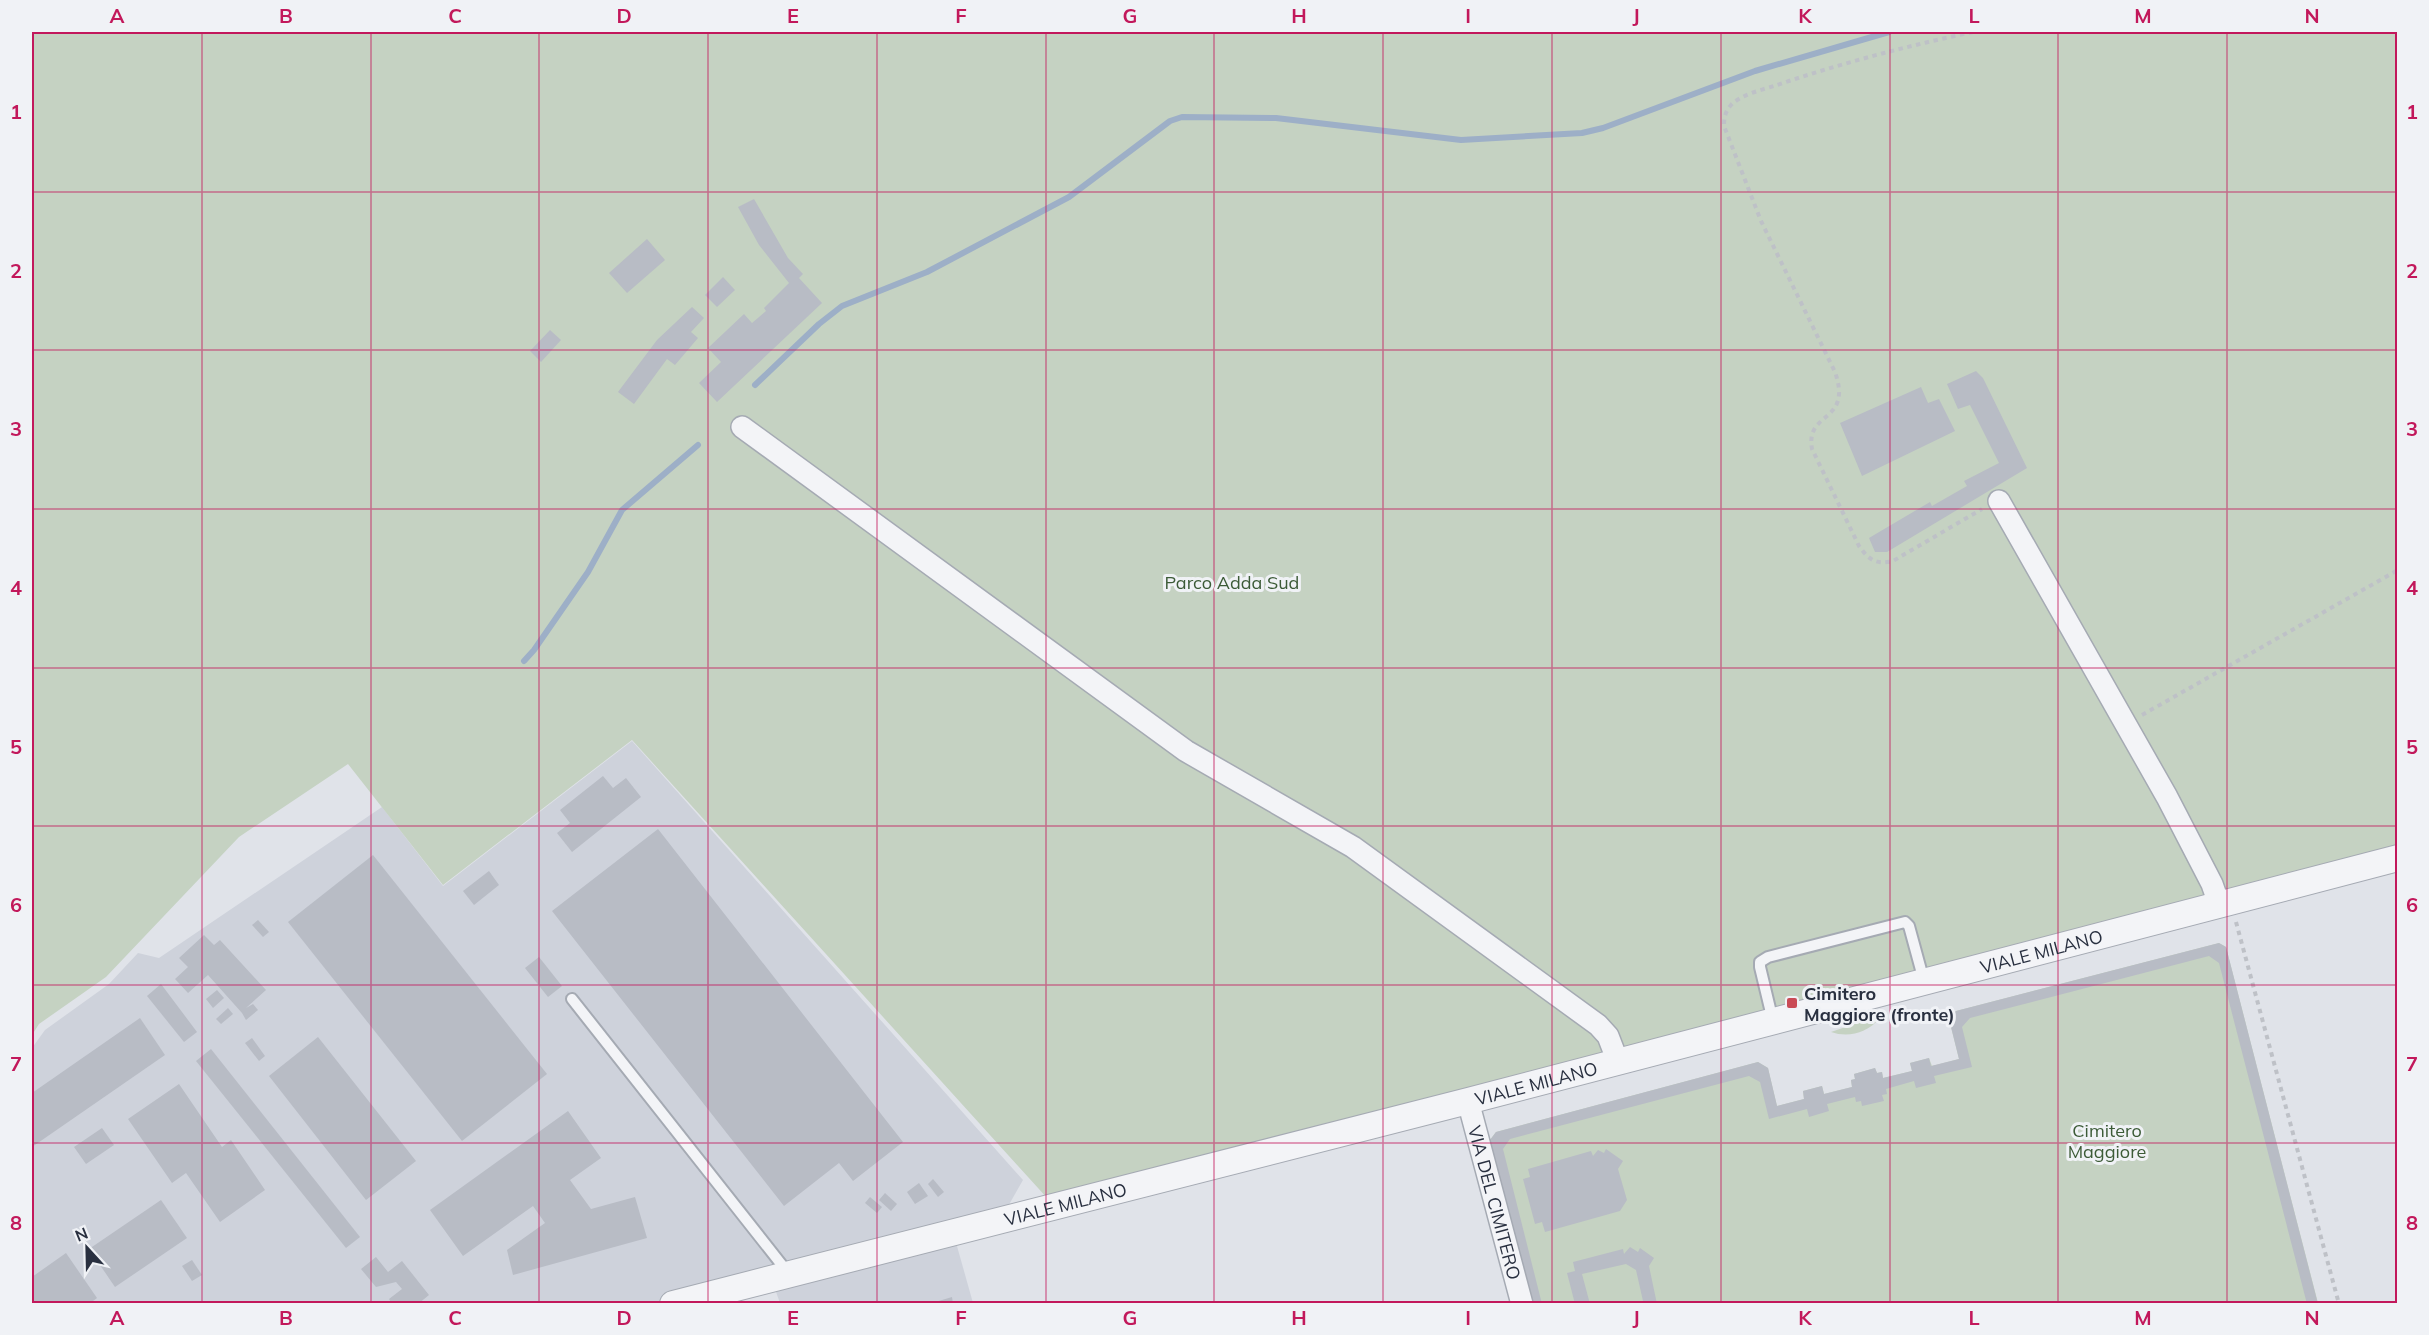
<svg xmlns="http://www.w3.org/2000/svg" width="2429" height="1335" font-family="Mulish,sans-serif">
<style>
.built{fill:#ced2db}
.green{fill:#c5d2c2}
.lines{fill:none;stroke-linecap:round;stroke-linejoin:round}
.stream{stroke:#9dafc7;stroke-width:6}
.building{fill:#b8bcc5}
.service-casing{stroke:#a5aab3;stroke-width:14}
.minor-casing{stroke:#a5aab3;stroke-width:24}
.tertiary-casing{stroke:#a5aab3;stroke-width:28}
.path{stroke:#bec1c7;stroke-width:4;stroke-dasharray:4.5 4.5;stroke-linecap:butt}
.service{stroke:#f3f4f7;stroke-width:10}
.minor{stroke:#f3f4f7;stroke-width:21}
.tertiary{stroke:#f3f4f7;stroke-width:26}
.grid{fill:none;stroke:#c2185b;stroke-width:1.5;stroke-opacity:0.55}
.poi-dot{fill:#c94a55;stroke:#f0f2f6;stroke-width:2}
.labels{text-anchor:middle;dominant-baseline:central;stroke-width:6;stroke-linejoin:round;paint-order:stroke}
.park-label{font-size:18px;fill:#3c5b37;stroke:#f0f2f6}
.street-label{font-size:18px;fill:#293040;stroke:#f0f2f6}
.poi-label{font-size:18px;font-weight:bold;fill:#293040;stroke:#f0f2f6;text-anchor:start}
.neatline{fill:none;stroke:#c2185b;stroke-width:2}
.grid-label{font-size:20px;text-anchor:middle;font-weight:bold;fill:#c2185b}
</style>
<rect width="100%" height="100%" fill="#e0e3e9"/>
<!-- built -->
<path class="built" d="M632 741 1023 1180 994 1231 955 1239 973 1303H780L771 1278 666 1304H32V1048L45 1030 109 984 138 953 159 958 382 807 443 886Z"/>
<!-- green -->
<g class="green">
<path d="M32 32H2397V847L1048 1199 632 740 443 885 348 764 239 837 106 977 39 1024 32 1035Z"/>
<path d="M2219 943 2226 947 2318 1303H1532L1490 1140 1496 1132 1758 1062 1768 1068 1777 1106 1804 1099 1803 1091 1822 1086 1824 1094 1852 1087 1851 1080 1855 1079 1854 1074 1875 1068 1877 1073 1882 1072 1883 1078 1912 1071 1910 1063 1929 1058 1932 1066 1959 1059 1949 1019 1956 1011Z"/>
<path d="M1879 1019C1867 1033 1848 1038 1831 1032L1857 1023Z"/>
</g>
<g class="lines">
<!-- stream -->
<g class="stream">
<path d="M755 385 819 324 842 306 927 272 1069 197 1170 121 1182 117 1276 118 1461 140 1582 133 1603 128 1755 71 1889 32"/>
<path d="M524 661 534 650 588 572 622 510 698 445"/>
</g>
</g>
<!-- building -->
<g class="building">
<path d="M754 199 788 258 803 274 799 278 822 303 717 402 699 383 721 362 708 348 744 314 752 323 766 311 764 308 789 283 759 245 738 207Z"/>
<path d="M647 239 665 260 627 293 609 273Z"/>
<path d="M723 277 735 290 717 307 705 295Z"/>
<path d="M692 307 704 318 691 332 698 338 675 365 667 359 634 404 618 392 657 340Z"/>
<path d="M550 330 561 340 541 362 530 351Z"/>
<path d="M1976 371 1983 378 2027 468 1887 552H1875L1869 538 1930 502 1932 506 1967 486 1964 481 1999 463 1970 405 1958 409 1947 384Z"/>
<path d="M1921 387 1928 403 1939 399 1955 431 1862 476 1840 423Z"/>
<path d="M603 776 613 788 626 778 641 797 572 852 557 833 570 823 560 810Z"/>
<path d="M658 829 903 1142 853 1181 839 1163 784 1206 552 911Z"/>
<path d="M373 855 547 1074 462 1141 288 922Z"/>
<path d="M489 871 499 885 474 905 463 891Z"/>
<path d="M258 920 269 932 263 937 252 925Z"/>
<path d="M204 935 214 945 220 940 266 990 246 1008 253 1004 258 1010 246 1020 242 1013 208 975 188 993 175 979 188 967 179 958Z"/>
<path d="M2219 943 2226 947 2318 1304H2307L2219 963 2209 956 1970 1018 1962 1027 1972 1067 1934 1076 1936 1083 1916 1088 1914 1081 1886 1089 1887 1094 1882 1095 1884 1101 1862 1106 1861 1101 1856 1102 1855 1097 1827 1104 1829 1111 1809 1117 1807 1109 1769 1119 1760 1082 1749 1076 1510 1139 1503 1149 1542 1304H1532L1490 1140 1496 1132 1758 1062 1768 1068 1777 1106 1804 1099 1803 1091 1822 1086 1824 1094 1852 1087 1851 1080 1855 1079 1854 1074 1875 1068 1877 1073 1882 1072 1883 1078 1912 1071 1910 1063 1929 1058 1931 1066 1959 1059 1949 1019 1956 1011Z"/>
<path d="M539 957 562 986 548 997 525 968Z"/>
<path d="M161 984 197 1032 184 1042 147 996Z"/>
<path d="M217 990 224 998 213 1008 206 999Z"/>
<path d="M228 1008 233 1014 221 1024 216 1019Z"/>
<path d="M140 1018 165 1055 32 1147V1093Z"/>
<path d="M318 1037 416 1161 366 1200 269 1076Z"/>
<path d="M252 1038 265 1056 259 1061 245 1043Z"/>
<path d="M211 1049 360 1237 346 1248 196 1061Z"/>
<path d="M179 1084 222 1147 231 1140 265 1190 220 1222 186 1173 172 1183 128 1119Z"/>
<path d="M568 1111 601 1158 570 1180 591 1209 635 1197 647 1238 513 1275 507 1250 545 1223 533 1206 463 1256 430 1210Z"/>
<path d="M102 1128 114 1145 86 1164 74 1147Z"/>
<path d="M1606 1149 1623 1161 1618 1169 1627 1200 1620 1211 1545 1232 1542 1222 1535 1224 1523 1179 1530 1177 1528 1169 1591 1151 1593 1156 1598 1150 1604 1153Z"/>
<path d="M933 1179 944 1192 938 1197 928 1184Z"/>
<path d="M919 1183 928 1196 915 1204 907 1192Z"/>
<path d="M885 1193 897 1204 891 1211 879 1200Z"/>
<path d="M870 1197 882 1207 877 1213 865 1203Z"/>
<path d="M161 1200 187 1238 115 1287 89 1249Z"/>
<path d="M1630 1247 1638 1252 1640 1248 1654 1258 1649 1266 1657 1304H1635L1643 1301 1636 1270 1626 1264 1582 1274 1590 1304H1575L1567 1273 1575 1271 1573 1262 1623 1249 1624 1254Z"/>
<path d="M66 1253 97 1298 89 1304H32V1277Z"/>
<path d="M376 1257 388 1272 402 1261 429 1295 418 1304H392L389 1299 402 1289 396 1282 376 1287 361 1269Z"/>
<path d="M192 1260 202 1275 192 1281 182 1266Z"/>
<path d="M952 1297 953 1304H932V1303Z"/>
</g>
<g class="lines">
<!-- service casing -->
<g class="service-casing">
<g id="service">
<path d="M572 999 789 1274"/>
<path d="M1773 1021 1760 967V962L1768 957 1905 922 1909 926 1924 981"/>
</g>
</g>
<!-- minor casing -->
<g class="minor-casing">
<g id="minor">
<path d="M742 427 1186 751 1353 847 1598 1025 1608 1036 1618 1062"/>
<path d="M1999 501 2167 797 2212 884 2219 904"/>
<path id="s1" d="M1468 1101 1522 1304"/>
</g>
</g>
<!-- tertiary casing -->
<g class="tertiary-casing">
<g id="tertiary">
<path id="s2" d="M673 1304 1468 1101 2398 858"/>
</g>
</g>
<!-- path -->
<g class="path">
<path d="M1973 32C1907 46 1842 63 1777 85 1762 90 1742 94 1731 105 1725 112 1724 118 1724 126L1761 221 1835 372C1853 424 1805 410 1812 449L1859 546C1869 560 1876 565 1893 561L1982 509"/>
<path d="M2142 715 2398 570"/>
<path d="M2236 922 2339 1304"/>
</g>
<!-- service -->
<use href="#service" class="service"/>
<!-- minor -->
<use href="#minor" class="minor"/>
<!-- tertiary -->
<use href="#tertiary" class="tertiary"/>
</g>
<!-- grid -->
<path class="grid" d="M202 32V1304M371 32V1304M539 32V1304M708 32V1304M877 32V1304M1046 32V1304M1214 32V1304M1383 32V1304M1552 32V1304M1721 32V1304M1890 32V1304M2058 32V1304M2227 32V1304M32 192H2398M32 350H2398M32 509H2398M32 668H2398M32 826H2398M32 985H2398M32 1143H2398"/>
<!-- markers -->
<rect class="poi-dot" x="1786" y="997" width="12" height="12" rx="3"/>
<g class="labels">
<!-- park labels -->
<g class="park-label">
<text x="1232" y="582">Parco Adda Sud</text>
<text x="2107" y="1130">Cimitero<tspan x="2107" dy="21">Maggiore</tspan></text>
</g>
<!-- street labels -->
<g class="street-label">
<text stroke="none"><textPath href="#s2" startOffset="1413">VIALE MILANO</textPath></text>
<text stroke="none"><textPath href="#s2" startOffset="891">VIALE MILANO</textPath></text>
<text stroke="none"><textPath href="#s1" startOffset="105">VIA DEL CIMITERO</textPath></text>
<text stroke="none"><textPath href="#s2" startOffset="405">VIALE MILANO</textPath></text>
</g>
<!-- poi labels -->
<g class="poi-label">
<text x="1804" y="993">Cimitero<tspan x="1804" dy="21">Maggiore (fronte)</tspan></text>
</g>
</g>
<!-- border -->
<rect width="2429" height="1335" fill="none" stroke="#f0f2f6" stroke-width="66"/>
<!-- north arrow -->
<g transform="translate(87 1248) rotate(338)" stroke="#f0f2f6" stroke-width="4.5" paint-order="stroke">
<path d="M0-4.5L10 22L0 15L-10 22Z" fill="#293040"/>
<text y="-9" font-size="16" font-weight="bold" text-anchor="middle" fill="#293040">N</text>
</g>
<rect x="33" y="33" width="2363" height="1269" class="neatline"/>
<g class="grid-label">
<text x="117" y="23">A</text>
<text x="286" y="23">B</text>
<text x="455" y="23">C</text>
<text x="624" y="23">D</text>
<text x="793" y="23">E</text>
<text x="961" y="23">F</text>
<text x="1130" y="23">G</text>
<text x="1299" y="23">H</text>
<text x="1468" y="23">I</text>
<text x="1636" y="23">J</text>
<text x="1805" y="23">K</text>
<text x="1974" y="23">L</text>
<text x="2143" y="23">M</text>
<text x="2312" y="23">N</text>
<text x="16" y="119">1</text>
<text x="2412" y="119">1</text>
<text x="16" y="278">2</text>
<text x="2412" y="278">2</text>
<text x="16" y="436">3</text>
<text x="2412" y="436">3</text>
<text x="16" y="595">4</text>
<text x="2412" y="595">4</text>
<text x="16" y="754">5</text>
<text x="2412" y="754">5</text>
<text x="16" y="912">6</text>
<text x="2412" y="912">6</text>
<text x="16" y="1071">7</text>
<text x="2412" y="1071">7</text>
<text x="16" y="1230">8</text>
<text x="2412" y="1230">8</text>
<text x="117" y="1325">A</text>
<text x="286" y="1325">B</text>
<text x="455" y="1325">C</text>
<text x="624" y="1325">D</text>
<text x="793" y="1325">E</text>
<text x="961" y="1325">F</text>
<text x="1130" y="1325">G</text>
<text x="1299" y="1325">H</text>
<text x="1468" y="1325">I</text>
<text x="1636" y="1325">J</text>
<text x="1805" y="1325">K</text>
<text x="1974" y="1325">L</text>
<text x="2143" y="1325">M</text>
<text x="2312" y="1325">N</text>
</g>
</svg>
